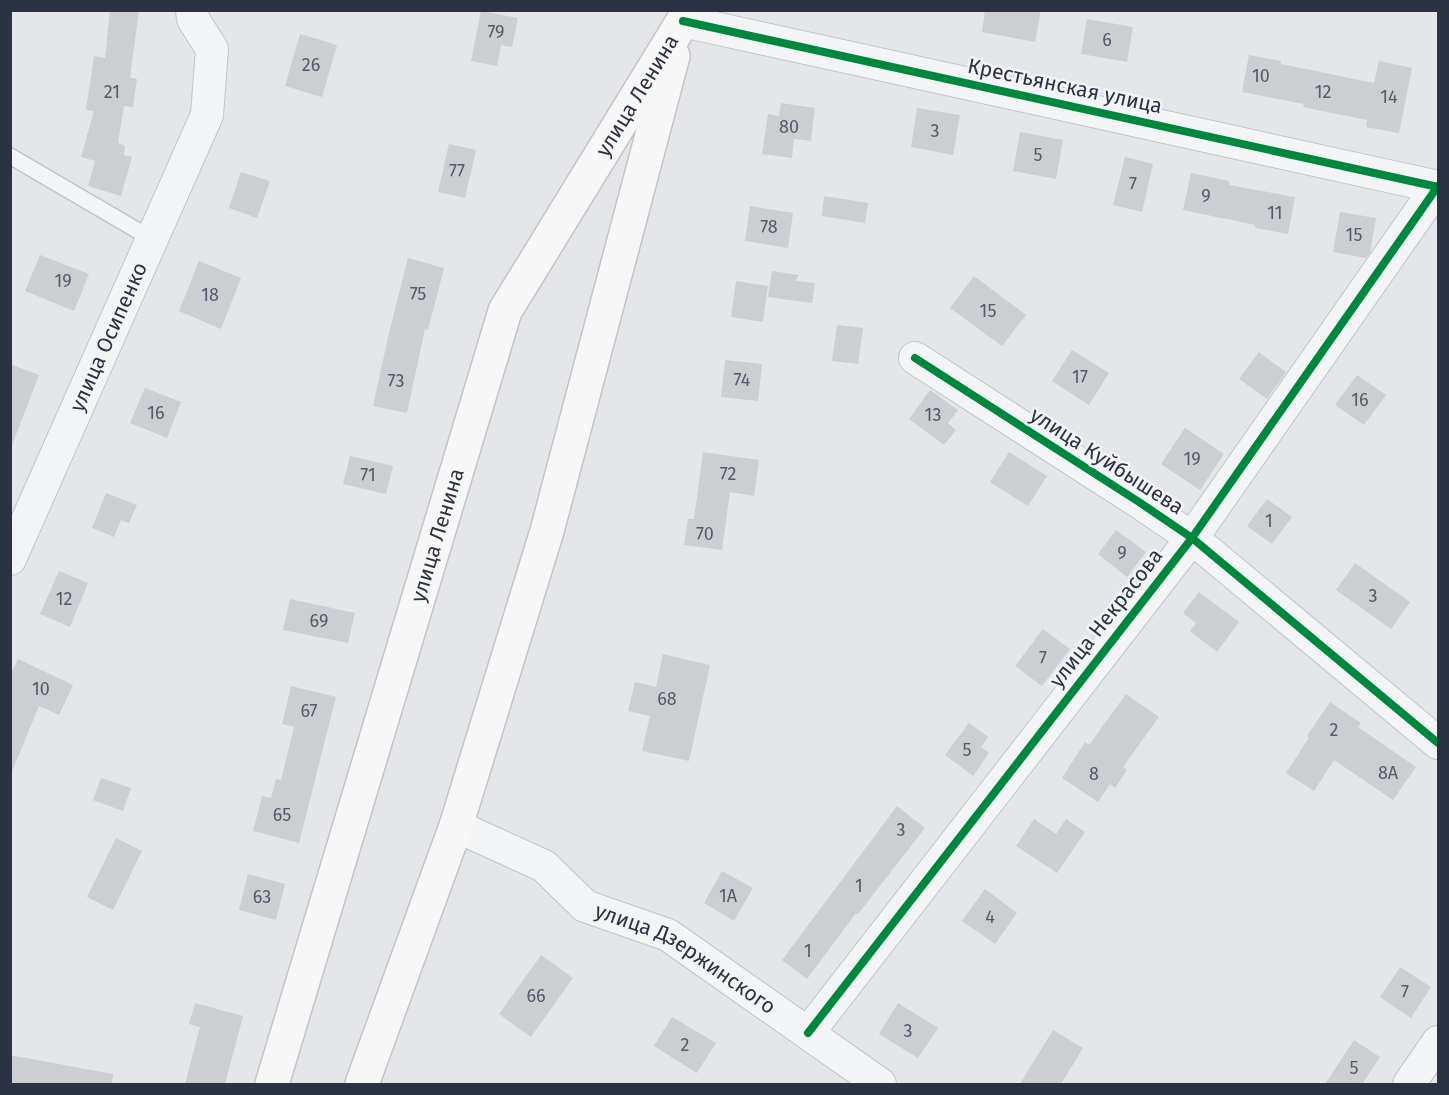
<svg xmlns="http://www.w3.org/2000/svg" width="1449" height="1095" font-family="'Fira Sans',sans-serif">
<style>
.building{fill:#ccced2}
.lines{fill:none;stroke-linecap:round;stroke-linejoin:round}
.service-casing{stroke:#c2c4c7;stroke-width:18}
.minor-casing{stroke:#c2c4c7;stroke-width:34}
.secondary-casing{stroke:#c2c4c7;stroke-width:36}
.service{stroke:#f3f4f6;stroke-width:15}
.minor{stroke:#f3f4f6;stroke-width:32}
.secondary{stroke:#f7f7f7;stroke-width:33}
.cycleway-casing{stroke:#f2f4f8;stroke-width:11}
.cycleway{stroke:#00873e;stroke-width:8}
.labels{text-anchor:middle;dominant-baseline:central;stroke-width:5;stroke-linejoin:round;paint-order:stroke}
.number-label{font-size:18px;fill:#535a68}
.street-label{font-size:21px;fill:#2a3244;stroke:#f2f4f8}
</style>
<rect width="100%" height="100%" fill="#e4e6e9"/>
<!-- building -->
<g class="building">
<path d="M110 10H139L130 78 137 79 133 107 124 106 118 143 125 146 124 155 132 157 121 196 88 186 95 161 81 157 94 111 86 110 94 56 105 58Z"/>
<path d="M985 10H1041L1035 42 982 32Z"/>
<path d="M481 11 518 18 512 47 501 45 497 66 471 61Z"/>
<path d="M1087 19 1133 27 1127 62 1081 54Z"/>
<path d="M300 34 337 45 322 97 285 86Z"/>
<path d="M1249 55 1281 61V64L1374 83 1379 61 1412 68 1399 133 1366 127 1367 120 1303 107 1304 104 1242 92Z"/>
<path d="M781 103 815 108 811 141 794 139 792 158 762 154 768 114 779 116Z"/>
<path d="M917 108 960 115 953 155 911 147Z"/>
<path d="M1020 132 1063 140 1056 179 1013 171Z"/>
<path d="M449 144 476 150 465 198 438 192Z"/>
<path d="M1125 157 1153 164 1142 212 1113 205Z"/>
<path d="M241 172 270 181 257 218 229 208Z"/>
<path d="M1191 173 1229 181V185L1295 197 1288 234 1255 228V225L1183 210Z"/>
<path d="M824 196 868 203 865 223 822 216Z"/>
<path d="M750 206 793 213 788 248 745 241Z"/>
<path d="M1340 212 1376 218 1370 253 1366 258 1333 252Z"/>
<path d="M40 255 89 274 74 311 25 291Z"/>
<path d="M408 258 444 268 428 330 425 329 407 413 373 406 389 333Z"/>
<path d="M199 261 241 278 221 329 179 311Z"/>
<path d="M772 271 799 275 795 281 815 283 812 303 768 297Z"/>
<path d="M974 276 1026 315 1002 346 950 308Z"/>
<path d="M736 281 768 286 763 322 731 317Z"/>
<path d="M837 325 863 328 858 364 832 361Z"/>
<path d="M1072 350 1109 373 1089 405 1052 381Z"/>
<path d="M1259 352 1286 372 1267 399 1239 379Z"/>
<path d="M725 360 762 364 758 401 721 397Z"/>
<path d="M10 364 39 375 12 445 10 444Z"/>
<path d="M1357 375 1386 395 1364 425 1335 405Z"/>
<path d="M145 388 181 402 167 438 130 423Z"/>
<path d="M930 390 958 410 948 423 956 430 944 445 909 419Z"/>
<path d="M1185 428 1224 454 1200 490 1161 464Z"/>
<path d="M703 452 759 460 754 496 730 492 722 550 684 545 688 519H694Z"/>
<path d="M1009 452 1047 476 1028 506 990 482Z"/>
<path d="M350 456 393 466 386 494 343 484Z"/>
<path d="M106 493 137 505 129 523 121 520 114 537 92 528Z"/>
<path d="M1267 499 1292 517 1272 544 1247 526Z"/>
<path d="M1116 530 1146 552 1127 577 1098 554Z"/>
<path d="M1355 563 1410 602 1391 629 1336 590Z"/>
<path d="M59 571 88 583 70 627 40 614Z"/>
<path d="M1199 592 1239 622 1217 652 1190 631 1196 623 1183 613Z"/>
<path d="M290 599 355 613 348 643 283 630Z"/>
<path d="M1043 629 1070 649 1042 686 1015 666Z"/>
<path d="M663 654 710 665 689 761 642 751 650 716 628 711 635 682 656 687Z"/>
<path d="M18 659 73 685 59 715 39 706 11 774 10 675Z"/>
<path d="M291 686 336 697 299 843 253 831 262 796 271 798 276 779 281 780 294 727 282 724Z"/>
<path d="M1126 694 1159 717 1123 767 1127 770 1115 788 1110 784 1098 802 1062 778 1085 742 1089 745Z"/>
<path d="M1330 702 1361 723 1358 727 1416 767 1393 800 1334 760 1314 791 1286 773 1309 738 1307 736Z"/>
<path d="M969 723 988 737 981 747 989 753 973 776 945 755Z"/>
<path d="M101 778 131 788 123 811 93 800Z"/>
<path d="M897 806 925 828 858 914 856 913 807 979 782 960Z"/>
<path d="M1034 819 1056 834 1066 819 1085 832 1057 873 1016 846Z"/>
<path d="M116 838 142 851 113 910 87 897Z"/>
<path d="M722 871 753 888 734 921 704 903Z"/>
<path d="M248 874 285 884 276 920 239 910Z"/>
<path d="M985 889 1017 913 995 944 962 921Z"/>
<path d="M541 955 573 978 531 1037 499 1014Z"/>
<path d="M1400 967 1431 987 1411 1018 1380 997Z"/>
<path d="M195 1003 243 1016 225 1084H185L200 1027 189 1024Z"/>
<path d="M898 1003 938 1028 918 1058 879 1034Z"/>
<path d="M672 1017 716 1043 697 1073 654 1046Z"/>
<path d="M1053 1030 1083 1048 1061 1084H1020Z"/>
<path d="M1354 1040 1380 1057 1362 1084H1325Z"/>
<path d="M10 1055 113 1074 112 1084H10Z"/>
</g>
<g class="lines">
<!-- service casing -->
<g class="service-casing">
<path id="service" d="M10 156 152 239"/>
</g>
<!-- minor casing -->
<g class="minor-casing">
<g id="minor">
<path d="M683 21 1438 187"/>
<path d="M915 358 1139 502 1192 538 1438 743"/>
<path id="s1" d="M10 559 207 115 212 49 193 19 192 10"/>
<path id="s2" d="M456 826 544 866 585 906 668 935 880 1084"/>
<path d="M808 1033 1192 538 1438 186"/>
<path d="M1409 1084 1438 1042"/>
</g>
</g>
<!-- secondary casing -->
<g class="secondary-casing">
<g id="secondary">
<path id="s3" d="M272 1084 505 311 683 21"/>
<path d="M362 1084 456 826 547 531 673 56"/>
</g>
</g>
<!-- service -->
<use href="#service" class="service"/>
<!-- minor -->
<use href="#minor" class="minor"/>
<!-- secondary -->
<use href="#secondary" class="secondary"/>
<!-- cycleway casing -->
<g class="cycleway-casing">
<g id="cycleway">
<path d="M683 21 1438 187"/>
<path d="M915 358 1139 502 1192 538 1438 743"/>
<path d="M808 1033 1192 538 1438 186"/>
</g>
</g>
<!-- cycleway -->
<use href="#cycleway" class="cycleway"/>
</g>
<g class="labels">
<!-- number labels -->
<g class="number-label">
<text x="496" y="32">79</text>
<text x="1107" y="40">6</text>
<text x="311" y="65">26</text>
<text x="1261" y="76">10</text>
<text x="112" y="92">21</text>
<text x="1323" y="92">12</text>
<text x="1389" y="97">14</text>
<text x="789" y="127">80</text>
<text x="935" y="131">3</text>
<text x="1038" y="155">5</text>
<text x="457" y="171">77</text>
<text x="1133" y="184">7</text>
<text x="1206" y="196">9</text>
<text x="1275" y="213">11</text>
<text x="769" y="227">78</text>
<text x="1354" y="235">15</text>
<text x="63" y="281">19</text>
<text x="418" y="294">75</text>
<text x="210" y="295">18</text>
<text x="988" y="311">15</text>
<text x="1080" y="377">17</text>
<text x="742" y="380">74</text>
<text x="396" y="381">73</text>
<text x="1360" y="400">16</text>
<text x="156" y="413">16</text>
<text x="933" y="415">13</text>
<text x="1192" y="459">19</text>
<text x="728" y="474">72</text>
<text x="368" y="475">71</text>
<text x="1269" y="521">1</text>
<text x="705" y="534">70</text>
<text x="1122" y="553">9</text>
<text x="1373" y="596">3</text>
<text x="64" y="599">12</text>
<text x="319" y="621">69</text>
<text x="1043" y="658">7</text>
<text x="41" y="689">10</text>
<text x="667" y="699">68</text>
<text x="309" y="711">67</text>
<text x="1334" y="730">2</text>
<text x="967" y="750">5</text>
<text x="1388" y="773">8А</text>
<text x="1094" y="774">8</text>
<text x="282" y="815">65</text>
<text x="901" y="830">3</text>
<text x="859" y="886">1</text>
<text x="728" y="896">1А</text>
<text x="262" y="897">63</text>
<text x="990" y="917">4</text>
<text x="808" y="951">1</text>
<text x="1405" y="992">7</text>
<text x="536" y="996">66</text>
<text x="908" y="1031">3</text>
<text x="685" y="1045">2</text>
<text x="1354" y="1068">5</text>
</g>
<!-- street labels -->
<g class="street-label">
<text transform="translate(1065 86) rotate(12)">Крестьянская улица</text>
<text stroke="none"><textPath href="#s3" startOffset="1060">улица Ленина</textPath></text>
<text stroke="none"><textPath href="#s1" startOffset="243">улица Осипенко</textPath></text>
<text transform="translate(1107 461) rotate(33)">улица Куйбышева</text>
<text stroke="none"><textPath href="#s3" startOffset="573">улица Ленина</textPath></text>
<text transform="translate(1106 618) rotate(-52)">улица Некрасова</text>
<text stroke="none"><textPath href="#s2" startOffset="268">улица Дзержинского</textPath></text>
</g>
</g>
<!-- border -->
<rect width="1449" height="1095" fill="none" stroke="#2a3244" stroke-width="24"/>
</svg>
